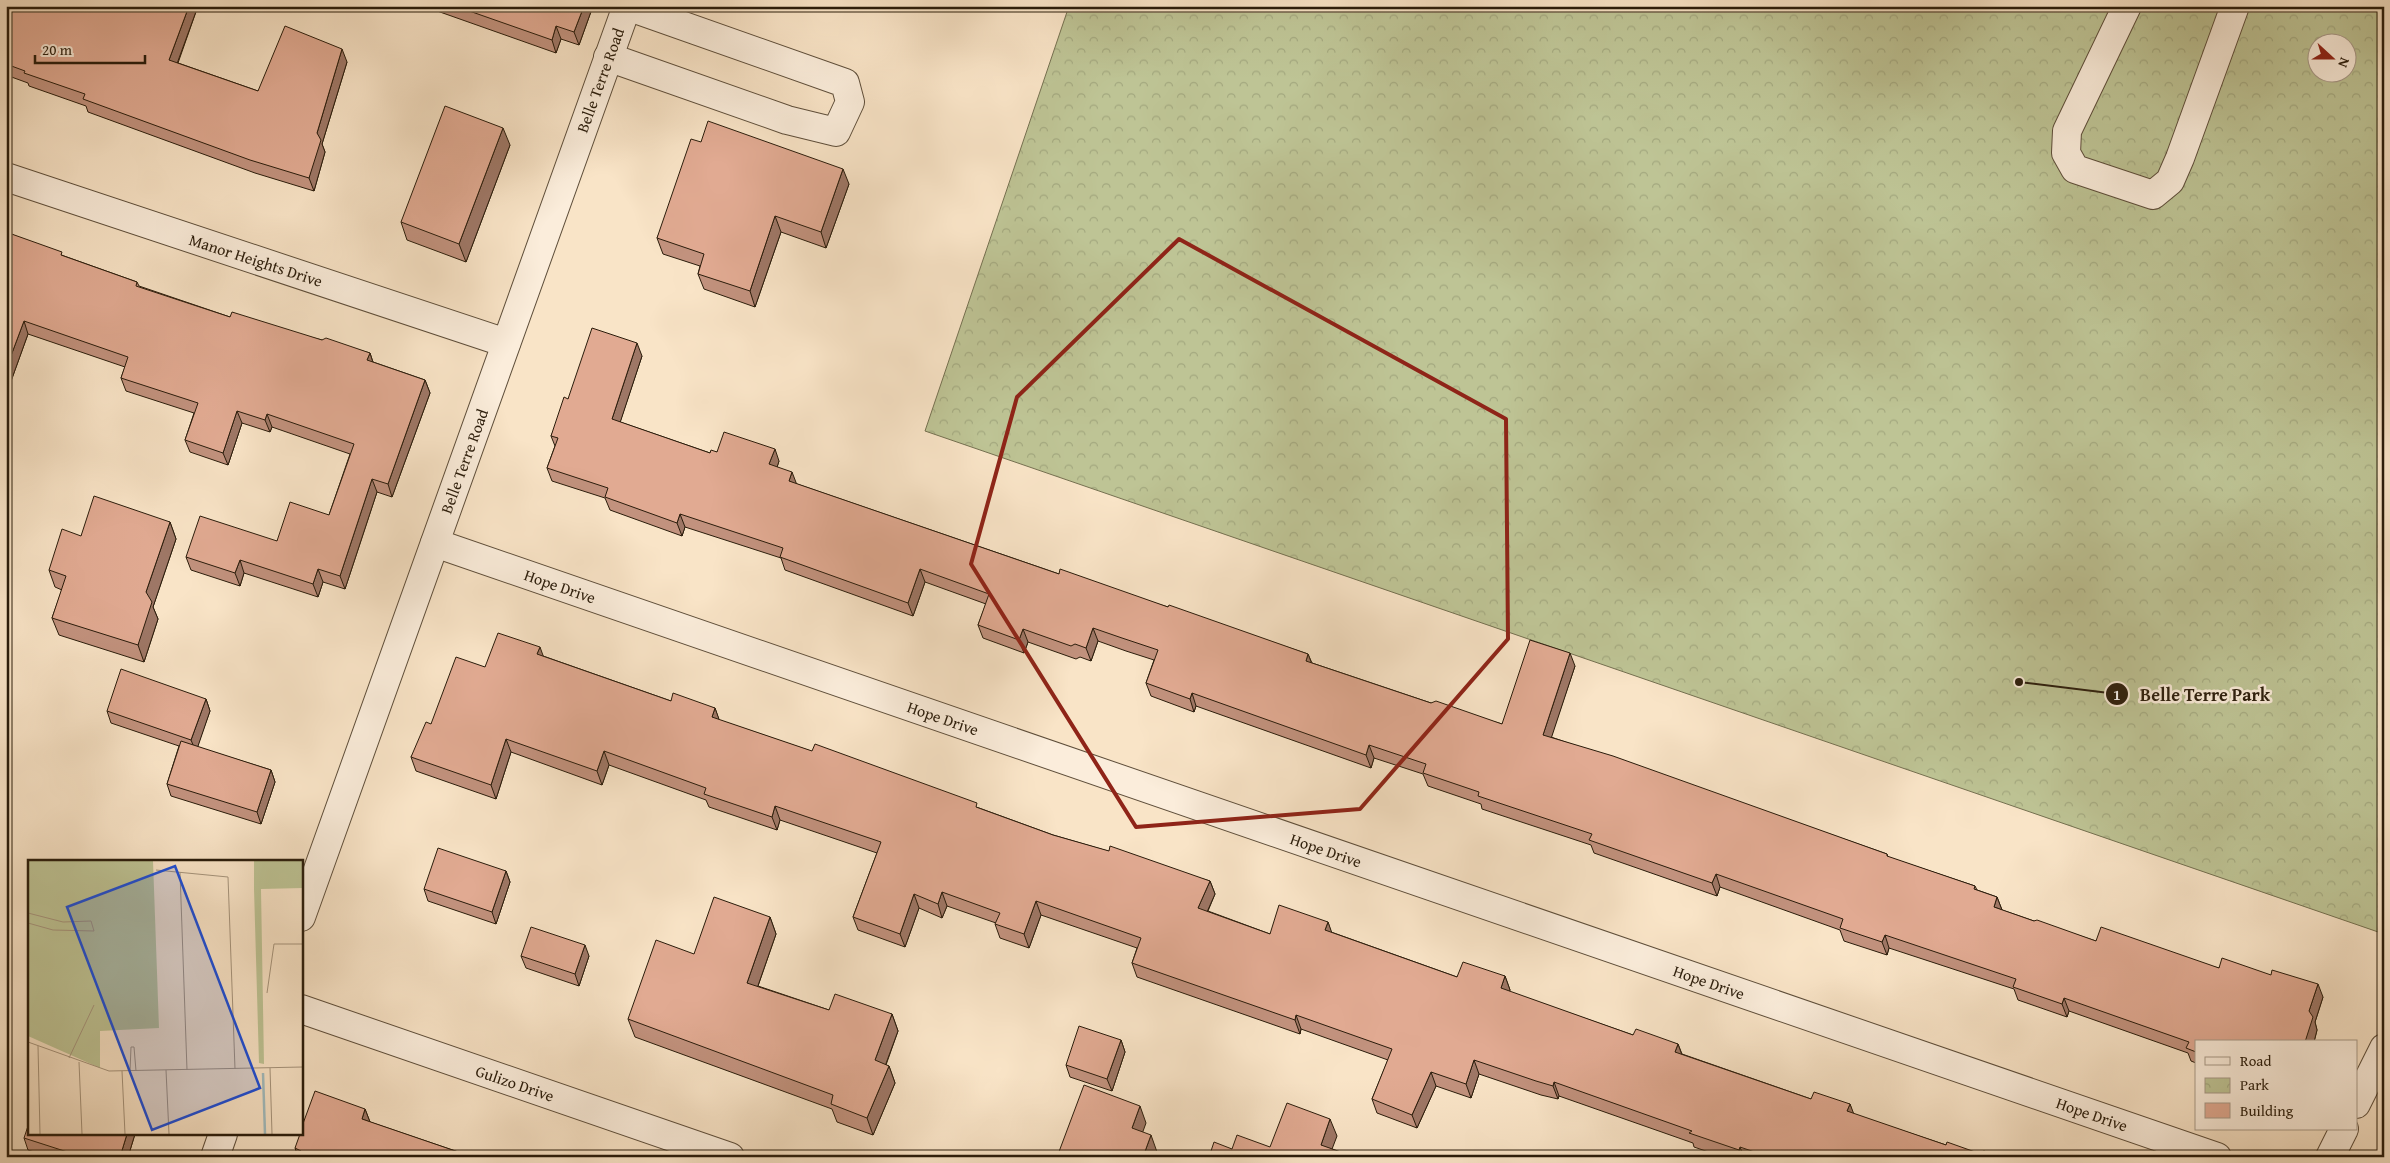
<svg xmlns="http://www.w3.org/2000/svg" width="2390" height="1163" font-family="'Gentium Book Plus',serif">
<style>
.park{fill:url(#park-crowns);stroke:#747050;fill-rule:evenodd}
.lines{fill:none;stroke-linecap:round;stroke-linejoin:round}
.minor-casing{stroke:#5e4e3a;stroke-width:30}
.minor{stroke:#fbeddb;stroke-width:28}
.wall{fill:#c2927e;stroke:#2a1c0b}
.shaded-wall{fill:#9e7766;stroke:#2a1c0b}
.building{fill:#e1aa92;stroke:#2a1c0b}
.marked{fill:none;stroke:#8f2418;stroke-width:4;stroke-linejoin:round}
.labels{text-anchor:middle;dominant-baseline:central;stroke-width:5;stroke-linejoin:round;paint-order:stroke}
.street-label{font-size:16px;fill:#2a1c0b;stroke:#fbeddb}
.inset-river{fill:none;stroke:#a1bcbf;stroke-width:2.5}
.inset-road{fill:none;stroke:#a6947c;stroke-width:1}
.view{fill:#1d4ed8;fill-opacity:0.15;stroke:#1d4ed8;stroke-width:2.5}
.inset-edge{fill:none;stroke:#2a1c0b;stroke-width:2.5}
.leader{fill:none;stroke:#2a1c0b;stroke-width:2}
.callout-dot{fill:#2a1c0b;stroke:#fbeddb;stroke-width:2}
.mark-label{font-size:15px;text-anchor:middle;font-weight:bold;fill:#fff}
.callout-label{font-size:18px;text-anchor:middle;font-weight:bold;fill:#2a1c0b;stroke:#fbeddb;stroke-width:5;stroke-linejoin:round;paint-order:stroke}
</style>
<defs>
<pattern id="park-crowns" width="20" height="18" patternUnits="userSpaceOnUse" patternTransform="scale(1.25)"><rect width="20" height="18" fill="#bec495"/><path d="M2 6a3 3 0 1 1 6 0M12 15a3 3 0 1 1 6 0" fill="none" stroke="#a3a87f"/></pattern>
</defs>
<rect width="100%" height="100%" fill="#f9e4c7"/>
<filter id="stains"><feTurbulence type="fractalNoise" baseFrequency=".004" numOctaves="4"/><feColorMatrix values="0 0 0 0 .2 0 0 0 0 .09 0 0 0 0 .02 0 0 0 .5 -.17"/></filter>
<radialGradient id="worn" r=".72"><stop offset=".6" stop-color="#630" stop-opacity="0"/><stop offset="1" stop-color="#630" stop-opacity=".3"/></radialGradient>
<!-- park -->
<path class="park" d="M1069 6H2384V934L925 431ZM2318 42H2348V72H2318Z"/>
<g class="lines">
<!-- minor casing -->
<g class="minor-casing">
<g id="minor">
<path d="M2127 6 2067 131 2066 153 2075 169 2153 195 2170 181 2180 158 2235 6"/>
<path d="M608 57 787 120 836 132 850 102 845 83 627 6"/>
<path d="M6 177 506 343"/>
<path d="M435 543 2217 1157"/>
<path d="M301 917 627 6"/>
<path d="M301 1009 730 1157"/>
<path d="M2356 1104 2384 1048"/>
<path d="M215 1157 223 1134"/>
<path d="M2330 1157 2344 1129"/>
</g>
</g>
<!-- minor -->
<use href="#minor" class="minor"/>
</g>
<!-- wall -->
<g class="wall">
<path d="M6 6H198L178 63 258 91 347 62 322 144 325 152 314 191 255 173 88 112 86 106 29 86 28 83 6 75Z"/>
<path d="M423 6H593L579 45 561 39 556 53Z"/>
<path d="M701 142 849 184 826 248 781 232 755 307 704 289 698 274 700 266 663 254 657 238Z"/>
<path d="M510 145 466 262 407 240 401 222Z"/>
<path d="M6 232 64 256 137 282 139 286 230 317 322 340 370 353 373 362 425 380 430 393 392 497 377 492 345 589 323 582 318 597 244 573 240 586 191 570 186 557 277 541 329 515 350 454 272 427 270 432 242 423 228 465 190 452 185 440 194 413 126 391 121 378 125 367 28 334 6 395Z"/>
<path d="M642 356 620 422 710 453 717 452 779 461 777 467 797 484 1059 574 1168 607 1308 654 1312 663 1431 703 1502 724 1575 666 1551 737 1887 854 1888 857 1975 886 1977 890 1997 897 2002 910 2034 921 2096 941 2219 968 2323 997 2315 1022 2317 1030 2314 1042H2196V1063L2191 1061 2188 1053 2069 1011 2067 1017 2018 1000 2014 989 1889 948 1887 955 1844 941 1840 930 1720 887 1717 896 1594 853 1591 845 1482 809 1481 804 1428 786 1423 774 1374 758 1371 768 1196 706 1194 712 1151 696 1146 683 1154 660 1126 651 1098 641 1091 661 1080 657 1076 659 1028 642 1024 653 983 638 978 625 986 604 925 582 913 616 785 570 781 558 685 527 682 536 610 510 605 498 552 481 547 468 555 446 551 436 568 399Z"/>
<path d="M170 522 176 539 153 607 158 619 144 662 59 635 52 618 62 590 55 587 49 570 81 536Z"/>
<path d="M543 656 671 701 715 708 719 720 979 808 1053 835 1210 881 1215 894 1208 911 1270 934 1328 922 1331 932 1457 977 1505 976 1510 990 1509 992 1633 1035 1678 1044 1682 1054 1811 1099 1850 1104 1853 1114 1946 1145 1978 1153 2002 1157H1723L1694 1147 1693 1143 1559 1096 1558 1099 1541 1095 1479 1074 1471 1098 1436 1086 1417 1128 1377 1113 1372 1099 1388 1060 1301 1029 1300 1034 1137 977 1132 963 1137 948 1041 915 1029 948 1000 938 995 924 996 923 947 906 942 918 919 908 905 947 858 930 853 917 877 853 780 820 777 830 709 807 706 800 609 765 602 785 511 752 496 799 416 771 411 757 431 724 485 667Z"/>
<path d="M206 699 210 711 197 747 271 770 275 782 261 824 171 796 167 784 179 746 111 723 107 711Z"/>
<path d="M506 871 510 882 496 924 428 901 424 889Z"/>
<path d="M770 917 776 934 758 986 829 1010 892 1014 898 1031 886 1065 889 1066 895 1083 873 1135 837 1122 832 1109 635 1037 628 1019 694 954Z"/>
<path d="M521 956H589L579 986 526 968Z"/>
<path d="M1121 1040 1125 1052 1112 1091 1070 1077 1066 1065Z"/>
<path d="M365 1109 370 1122 473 1157H298L295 1148Z"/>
<path d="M29 1134H135L128 1157H50L28 1150 24 1138Z"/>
</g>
<!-- shaded-wall -->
<g class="shaded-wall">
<path d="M189 6H198L174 72 169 60Z"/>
<path d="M584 6H593L579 45 574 32Z"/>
<path d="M556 26 561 39 556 53 552 40Z"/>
<path d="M342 49 347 62 322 144 325 152 314 191 309 178 317 133Z"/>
<path d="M503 128 510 145 466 262 459 244Z"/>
<path d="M843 169 849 184 826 248 821 232Z"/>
<path d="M775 216 781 232 755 307 750 291Z"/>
<path d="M24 321 28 334 6 395V369Z"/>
<path d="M637 343 642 356 617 432 612 419Z"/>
<path d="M370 353 374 366 367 360Z"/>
<path d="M425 380 430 393 392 497 388 484Z"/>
<path d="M237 411 242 423 228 465 223 453Z"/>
<path d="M267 414 272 427 270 432 265 420Z"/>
<path d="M775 449 779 461 774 477 769 464Z"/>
<path d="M792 472 797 485 789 481Z"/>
<path d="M372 479 377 492 345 589 340 576Z"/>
<path d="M680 514 685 527 682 536 677 523Z"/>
<path d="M170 522 176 539 153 607 158 619 144 662 138 645 146 592Z"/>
<path d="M240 560 244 573 240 586 235 573Z"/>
<path d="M318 569 323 582 318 597 313 584Z"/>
<path d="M920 569 925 582 913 616 908 603Z"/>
<path d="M1093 628 1098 641 1091 661 1086 648Z"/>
<path d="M1023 629 1028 642 1024 653 1019 640Z"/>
<path d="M540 647 545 661 537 654Z"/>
<path d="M1570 653 1575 666 1548 748 1543 735Z"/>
<path d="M1308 654 1313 667 1306 661Z"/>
<path d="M1192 693 1196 706 1194 712 1190 699Z"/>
<path d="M206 699 210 711 196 752 191 740Z"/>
<path d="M715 708 720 722 712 717Z"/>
<path d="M506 739 511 752 496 799 491 785Z"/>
<path d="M1369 745 1374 758 1371 768 1366 755Z"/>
<path d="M604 751 609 765 602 785 597 771Z"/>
<path d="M271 770 275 782 261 824 257 812Z"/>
<path d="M775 806 780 820 777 830 772 817Z"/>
<path d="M506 871 510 882 496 924 492 912Z"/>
<path d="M1716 874 1720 887 1717 896 1712 883Z"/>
<path d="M1210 881 1215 894 1203 921 1198 908Z"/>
<path d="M942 892 947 906 942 918 938 904Z"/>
<path d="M914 894 919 908 905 947 900 934Z"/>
<path d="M1997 897 2002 910 1994 907Z"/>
<path d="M1036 901 1041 915 1029 948 1024 934Z"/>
<path d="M770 917 776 934 753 1000 747 983Z"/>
<path d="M1328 922 1333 936 1325 930Z"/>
<path d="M1885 935 1889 948 1887 955 1882 942Z"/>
<path d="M585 945 589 956 579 986 575 974Z"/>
<path d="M1505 976 1510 990 1506 1002 1501 988Z"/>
<path d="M2318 984 2323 997 2315 1022 2317 1030 2314 1042H2305L2309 1011Z"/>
<path d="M2064 998 2069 1011 2067 1017 2062 1004Z"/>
<path d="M892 1014 898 1031 881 1077 875 1060Z"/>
<path d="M1296 1015 1301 1029 1300 1034 1295 1020Z"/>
<path d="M1121 1040 1125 1052 1112 1091 1107 1079Z"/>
<path d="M1678 1044 1683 1058 1675 1052Z"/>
<path d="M1474 1060 1479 1074 1471 1098 1466 1084Z"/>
<path d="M889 1066 895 1083 873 1135 867 1118Z"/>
<path d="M1431 1072 1436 1086 1417 1128 1412 1115Z"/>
<path d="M1554 1082 1559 1096 1558 1099 1553 1086Z"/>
<path d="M1850 1104 1855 1117 1847 1111Z"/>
<path d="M1140 1106 1146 1123 1138 1145 1132 1128Z"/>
<path d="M365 1109 370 1122 362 1119Z"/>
<path d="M1330 1119 1337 1136 1329 1157 1321 1145Z"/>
<path d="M127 1134H135L128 1157H120Z"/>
<path d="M1151 1135 1157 1152 1155 1157H1143Z"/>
<path d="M1740 1147 1744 1157H1742L1739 1150Z"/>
</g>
<!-- building -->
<g class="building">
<path d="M6 6H189L169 60 258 91 285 26 342 49 317 133 321 140 309 178 250 160 83 99 85 94 24 73 25 71 6 64Z"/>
<path d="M455 6H584L574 32 556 26 552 40Z"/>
<path d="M445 106 503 128 459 244 401 222Z"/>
<path d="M708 121 843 169 821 232 775 216 750 291 698 274 704 254 657 238 691 139 701 142Z"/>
<path d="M6 232 62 252 61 255 137 282 136 286 230 317 232 312 322 340 326 338 370 353 367 360 425 380 388 484 372 479 340 576 318 569 313 584 240 560 235 573 186 557 200 516 277 541 290 502 329 515 354 444 267 414 265 420 237 411 223 453 185 440 198 403 121 378 128 357 24 321 6 369Z"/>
<path d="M592 328 637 343 612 419 710 453 711 450 717 452 724 432 775 449 769 464 792 472 789 481 1059 574 1060 569 1168 607 1169 605 1308 654 1306 661 1431 703 1436 701 1502 724 1530 640 1570 653 1543 735 1613 756 1887 854V856L1975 886 1974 889 1997 897 1994 907 2034 921 2037 920 2096 941 2101 927 2219 968 2222 958 2271 975 2272 970 2318 984 2309 1011 2313 1017 2305 1042H2196V1052L2186 1048 2189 1042 2064 998 2062 1004 2013 987 2016 979 1885 935 1882 942 1840 928 1843 919 1716 874 1712 883 1589 840 1592 834 1478 796 1479 792 1423 773 1426 764 1369 745 1366 755 1192 693 1190 699 1146 683 1158 650 1122 638 1093 628 1086 648 1075 644 1071 646 1023 629 1019 640 978 625 989 594 920 569 908 603 780 557 783 548 680 514 677 523 605 497 608 488 547 468 558 438 551 436 564 397 568 399Z"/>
<path d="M94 496 170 522 146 592 152 602 138 645 52 618 66 576 49 570 62 529 81 536Z"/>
<path d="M498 633 540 647 537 654 671 701 673 693 715 708 712 717 812 751 815 744 977 803 976 807 1053 835 1109 851 1110 846 1210 881 1198 908 1270 934 1279 905 1328 922 1325 930 1457 977 1463 962 1505 976 1501 988 1633 1035 1636 1029 1678 1044 1675 1052 1811 1099 1814 1092 1850 1104 1847 1111 1946 1145 1947 1142 1978 1153 1984 1151 2002 1157H1769L1740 1147 1739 1150 1689 1133 1692 1131 1554 1082 1553 1086 1536 1081 1474 1060 1466 1084 1431 1072 1412 1115 1372 1099 1392 1049 1296 1015 1295 1020 1132 963 1141 938 1036 901 1024 934 995 924 1000 913 942 892 938 904 914 894 900 934 853 917 881 842 775 806 772 817 704 794 706 788 604 751 597 771 506 739 491 785 411 757 426 722 431 724 456 657 485 667Z"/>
<path d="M121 669 206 699 191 740 107 711Z"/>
<path d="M181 741 271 770 257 812 167 784Z"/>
<path d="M438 848 506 871 492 912 424 889Z"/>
<path d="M714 897 770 917 747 983 829 1010 835 994 892 1014 875 1060 889 1066 867 1118 831 1104 833 1095 628 1019 656 940 694 954Z"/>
<path d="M531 927 585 945 575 974 521 956Z"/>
<path d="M1079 1026 1121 1040 1107 1079 1066 1065Z"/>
<path d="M1084 1085 1140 1106 1132 1128 1151 1135 1143 1157H1057Z"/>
<path d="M315 1091 365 1109 362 1119 473 1157H299L301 1151 295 1148 300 1134H301V1129Z"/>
<path d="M1287 1103 1330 1119 1321 1145 1355 1157H1209L1214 1142 1232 1149 1237 1135 1270 1147Z"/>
<path d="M29 1123V1134H127L120 1157H83L24 1138Z"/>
</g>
<!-- marked area -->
<path class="marked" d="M1179 239 1506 419 1508 639 1360 809 1136 827 971 564 1017 397Z"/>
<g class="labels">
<!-- street labels -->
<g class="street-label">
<text transform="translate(600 80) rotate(-70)">Belle Terre Road</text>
<text transform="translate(256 260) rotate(18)">Manor Heights Drive</text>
<text transform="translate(464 461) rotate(-70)">Belle Terre Road</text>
<text transform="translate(560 586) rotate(19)">Hope Drive</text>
<text transform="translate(943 718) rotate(19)">Hope Drive</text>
<text transform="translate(1326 850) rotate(19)">Hope Drive</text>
<text transform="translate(1709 982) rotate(19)">Hope Drive</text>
<text transform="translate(515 1083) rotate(19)">Gulizo Drive</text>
<text transform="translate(2092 1114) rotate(19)">Hope Drive</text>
</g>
</g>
<!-- overview -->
<g transform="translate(28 860)">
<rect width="275" height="275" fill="#f9e4c7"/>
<path d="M233 1H275V28L233 29 236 204 231 203 226 29H233Z" fill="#bec495"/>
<path d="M226 1H233V29H226Z" fill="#bec495"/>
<path d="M0 1H125L131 168 72 171V208L0 176Z" fill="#bec495"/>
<path class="inset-river" d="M235 213 237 274"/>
<path class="inset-road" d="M128 10 200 17 207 209M152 12 159 210M0 53 35 62 63 61 66 71 25 70 0 63M239 133 246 84H275M0 182 81 211 275 207M10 186 12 274M41 198 66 145M51 202 54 274M242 208 244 274M138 210 141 274M94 211 97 274M102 211 103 187H106L108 211"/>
<path class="view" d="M147 6 232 228 124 270 39 47Z"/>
<rect width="275" height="275" class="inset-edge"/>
</g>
<!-- callouts -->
<path class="leader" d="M2019 682L2117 694"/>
<g class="callout-dot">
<circle cx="2019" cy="682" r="5"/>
<circle cx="2117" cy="694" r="12"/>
</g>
<g class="mark-label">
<text x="2117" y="700">1</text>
</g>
<g class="callout-label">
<text x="2205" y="701">Belle Terre Park</text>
</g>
<!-- margin -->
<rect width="2390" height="1163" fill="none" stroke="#f9e4c7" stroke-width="25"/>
<rect x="8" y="8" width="2375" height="1148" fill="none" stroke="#2a1c0b" stroke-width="2.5"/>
<rect x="12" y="12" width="2365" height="1138" fill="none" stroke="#2a1c0b"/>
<!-- legend -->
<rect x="2195" y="1040" width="162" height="90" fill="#fbeddb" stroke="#a79988"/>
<rect x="2205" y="1057" width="25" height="8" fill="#fbeddb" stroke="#a79988"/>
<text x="2240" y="1066" font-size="15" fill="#2a1c0b">Road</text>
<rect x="2205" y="1078" width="25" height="15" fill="url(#park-crowns)" stroke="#a79988"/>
<text x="2240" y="1090" font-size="15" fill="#2a1c0b">Park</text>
<rect x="2205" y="1103" width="25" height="15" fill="#e1aa92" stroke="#a79988"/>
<text x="2240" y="1116" font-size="15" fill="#2a1c0b">Building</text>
<!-- north arrow -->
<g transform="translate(2332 58) rotate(111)"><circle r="24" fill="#fbeddb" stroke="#a79988"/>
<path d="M0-4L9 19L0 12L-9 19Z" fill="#8f2418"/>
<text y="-8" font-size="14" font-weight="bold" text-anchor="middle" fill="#2a1c0b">N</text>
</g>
<!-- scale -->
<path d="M35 55v8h110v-8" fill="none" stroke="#2a1c0b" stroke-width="2.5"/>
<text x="42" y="55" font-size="15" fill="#2a1c0b" stroke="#fbeddb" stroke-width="4" paint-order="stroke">20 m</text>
<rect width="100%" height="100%" filter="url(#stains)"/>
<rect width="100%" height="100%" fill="url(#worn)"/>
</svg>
